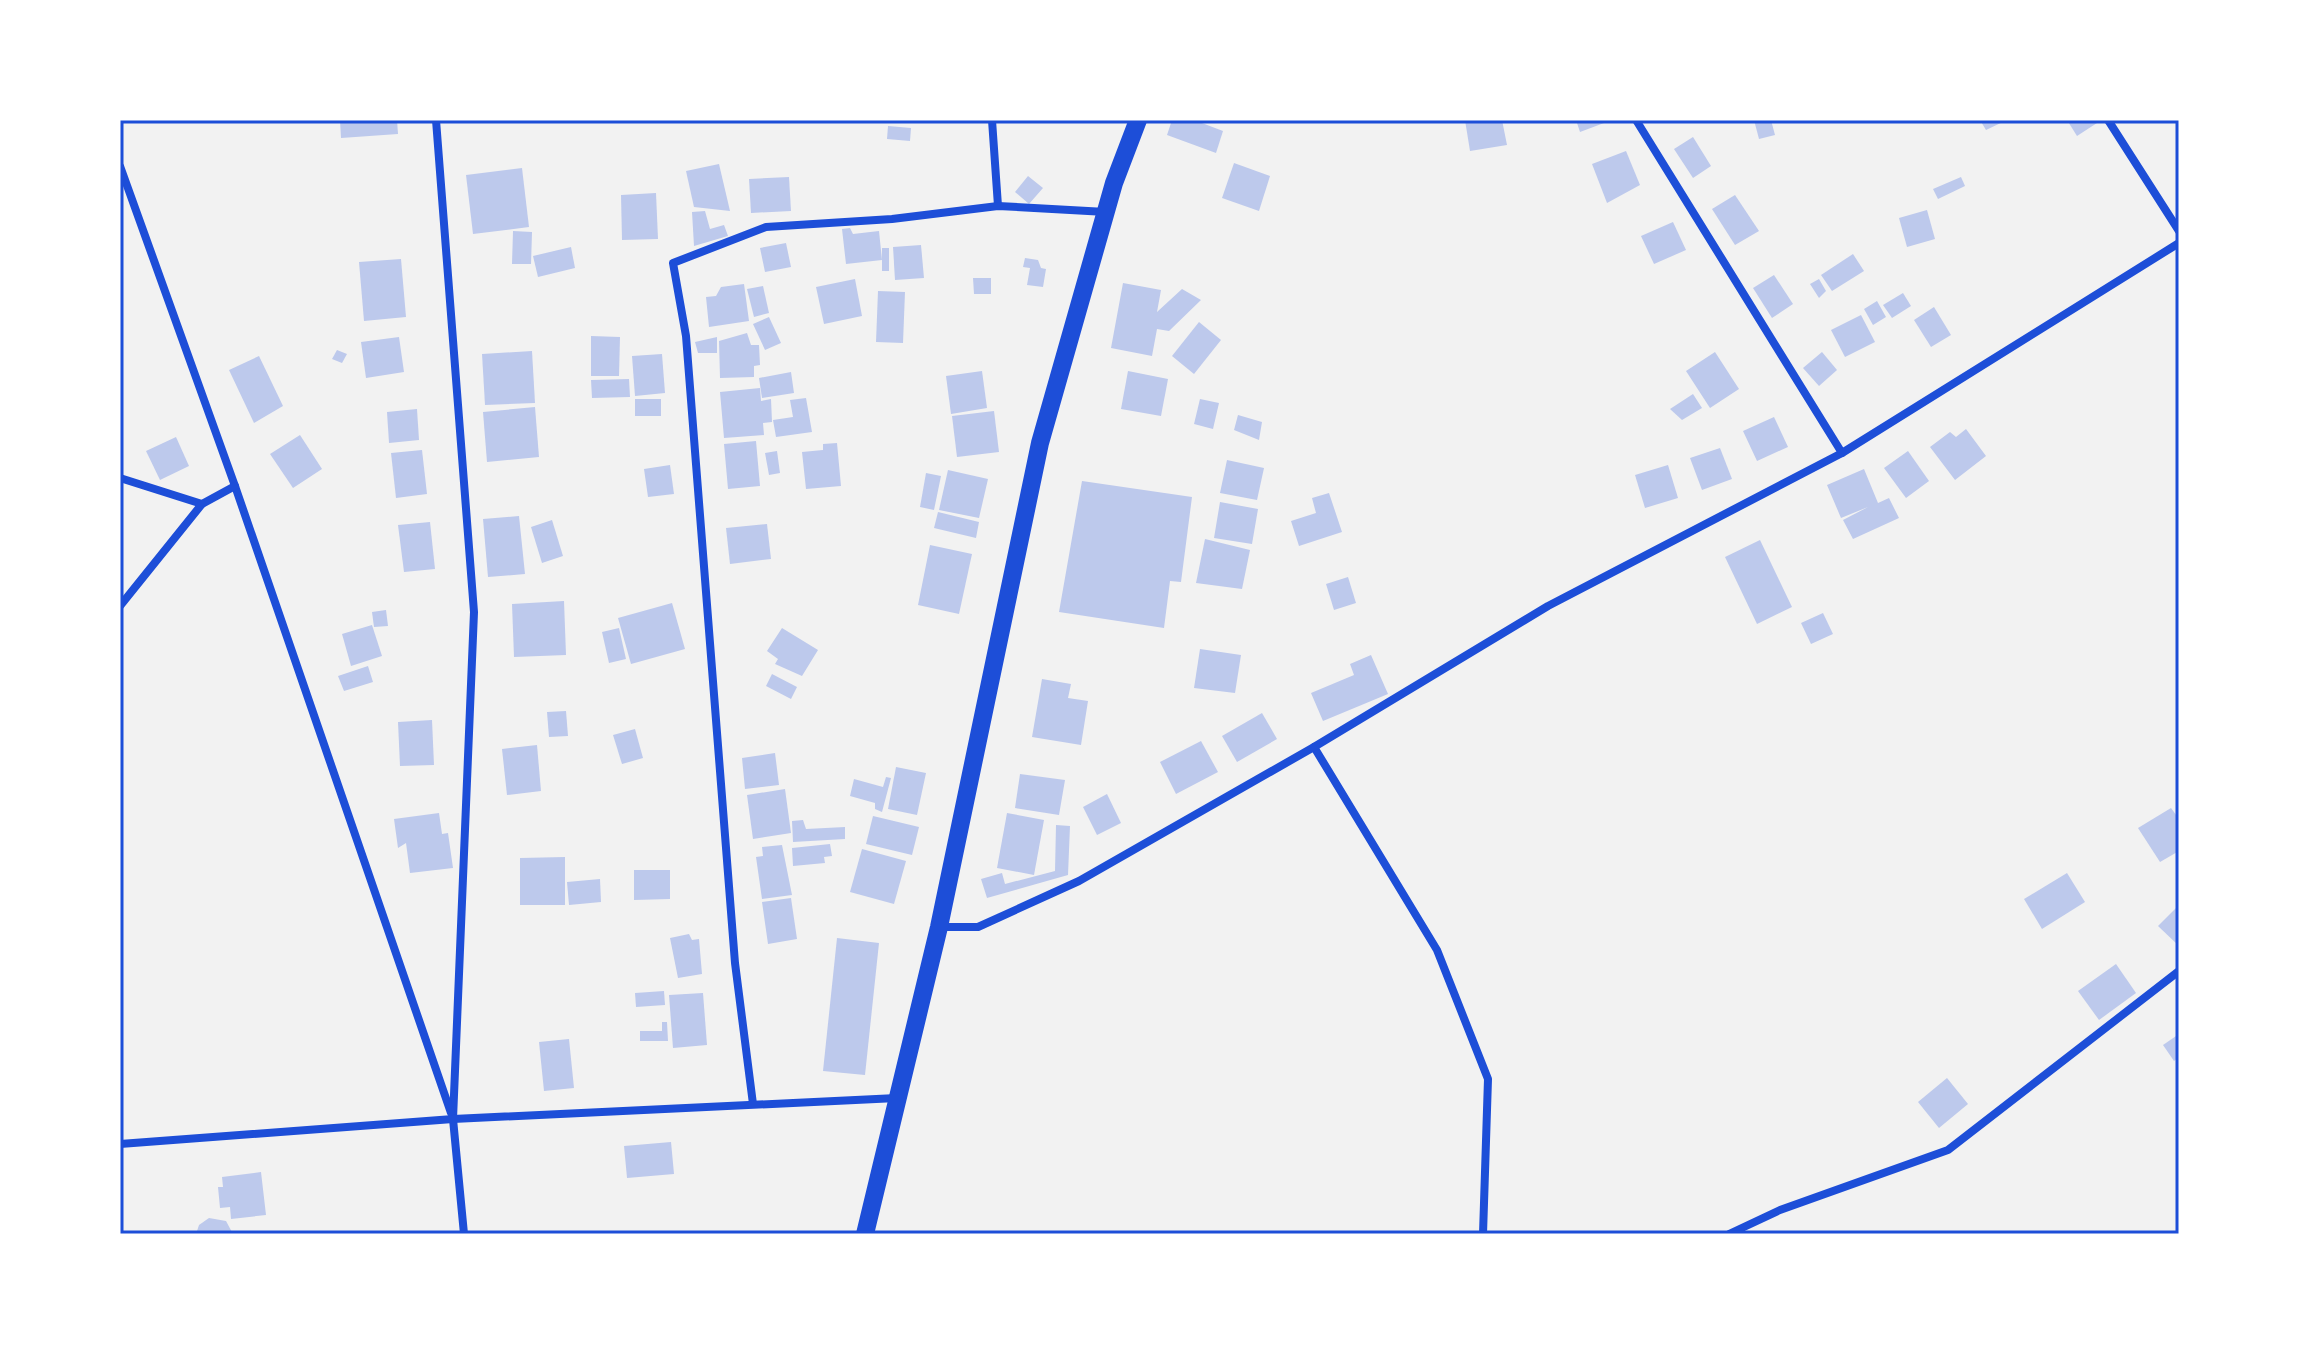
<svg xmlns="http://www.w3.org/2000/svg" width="2299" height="1354" font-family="Spectral,serif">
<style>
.building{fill:#bdc9ec}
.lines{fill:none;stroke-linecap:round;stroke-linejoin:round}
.minor{stroke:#1d4ed8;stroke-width:8}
.trunk{stroke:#1d4ed8;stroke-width:18}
.neatline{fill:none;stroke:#1d4ed8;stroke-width:3}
</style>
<rect width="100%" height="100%" fill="#f2f2f2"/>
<!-- building -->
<g class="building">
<path d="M340 120H397L398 134 341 138Z"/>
<path d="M1172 120H1194L1223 131 1216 153 1167 135Z"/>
<path d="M1465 120H1502L1507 145 1470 151Z"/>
<path d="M1576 120H1612L1580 132Z"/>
<path d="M1754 120H1771L1775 135 1759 139Z"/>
<path d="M1980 120H2007L1986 130Z"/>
<path d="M2067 120H2095L2097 123 2077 136Z"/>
<path d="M888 126 911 128 910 141 887 139Z"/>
<path d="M1693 137 1711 166 1693 178 1674 149Z"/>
<path d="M1626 151 1640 185 1607 203 1592 164Z"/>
<path d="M1234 163 1270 176 1259 211 1222 198Z"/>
<path d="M719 164 730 211 694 207 686 171Z"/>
<path d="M522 168 529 227 473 234 466 175Z"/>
<path d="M1028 176 1043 188 1029 204 1015 192Z"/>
<path d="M789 177 791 211 751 213 749 179Z"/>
<path d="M1961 177 1965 186 1938 199 1933 189Z"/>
<path d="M656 193 658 239 622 240 621 195Z"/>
<path d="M1735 195 1759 231 1735 245 1712 209Z"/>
<path d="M1927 210 1935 239 1907 247 1899 218Z"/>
<path d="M705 211 710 229 724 225 728 236 694 246 692 212Z"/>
<path d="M1673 222 1686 250 1654 264 1641 236Z"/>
<path d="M850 228 853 234 879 231 882 260 846 264 842 229Z"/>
<path d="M513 231 532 232 531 264H512Z"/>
<path d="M786 243 791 267 765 272 760 248Z"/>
<path d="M921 245 924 278 895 280 893 247Z"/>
<path d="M571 247 575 268 538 277 533 256Z"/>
<rect x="882" y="248" width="7" height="23"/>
<path d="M1853 254 1864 271 1832 291 1821 275Z"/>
<path d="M1025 258 1038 260 1041 268 1046 269 1043 287 1027 285 1030 268 1023 267Z"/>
<path d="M401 259 406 317 364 321 359 262Z"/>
<path d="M1774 275 1793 304 1772 318 1753 288Z"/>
<path d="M973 278H991V294H974Z"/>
<path d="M855 279 862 316 824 324 816 287Z"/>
<path d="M1819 279 1826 291 1819 298 1810 284Z"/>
<path d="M1123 283 1161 290 1157 312 1182 289 1201 300 1169 331 1157 329 1152 356 1111 348Z"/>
<path d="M744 284 749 321 709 327 706 297 716 296 721 287Z"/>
<path d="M763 286 769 313 754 317 747 289Z"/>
<path d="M878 291 905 292 903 343 876 342Z"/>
<path d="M1903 293 1911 306 1892 318 1883 305Z"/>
<path d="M1877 301 1886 317 1873 325 1864 309Z"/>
<path d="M1934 307 1951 335 1931 347 1914 320Z"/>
<path d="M1861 315 1875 342 1845 357 1831 330Z"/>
<path d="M769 317 781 343 765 350 753 324Z"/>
<path d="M1199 322 1221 340 1194 374 1172 356Z"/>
<path d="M747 333 751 345H759L760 365 754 366V377L720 378 719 341Z"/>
<path d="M591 336 620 337 619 376H591Z"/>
<path d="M399 337 404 372 366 378 361 342Z"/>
<path d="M717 337V353H698L695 342Z"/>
<path d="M337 350 347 354 342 363 332 359Z"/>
<path d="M532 351 535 403 485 405 482 354Z"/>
<path d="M1715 352 1739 389 1710 408 1686 371Z"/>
<path d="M1822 352 1837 370 1819 386 1803 368Z"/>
<path d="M662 354 665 393 635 396 632 356Z"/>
<path d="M259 356 283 406 254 423 229 370Z"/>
<path d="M982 371 987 408 951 414 946 376Z"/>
<path d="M1128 371 1168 379 1161 416 1121 409Z"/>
<path d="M791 372 794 393 762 398 759 378Z"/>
<path d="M629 379 630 397 592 398 591 380Z"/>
<path d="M760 388 761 401 771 399 772 422 763 423 764 435 724 438 720 392Z"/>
<path d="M1693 394 1702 408 1682 420 1670 409Z"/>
<path d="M806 398 812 432 776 437 773 420 793 417 790 400Z"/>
<rect x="635" y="399" width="26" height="17"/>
<path d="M1200 399 1219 403 1213 429 1194 424Z"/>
<path d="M535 407 539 457 487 462 483 412Z"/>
<path d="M417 409 419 440 389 443 387 412Z"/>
<path d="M994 411 999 452 957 457 952 416Z"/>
<path d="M1238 415 1262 422 1259 440 1234 430Z"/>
<path d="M1774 417 1788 447 1757 461 1743 431Z"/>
<path d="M1966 429 1986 456 1955 480 1930 447 1950 432 1956 437Z"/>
<path d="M300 435 322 469 293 488 270 454Z"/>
<path d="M176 437 189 466 160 480 146 451Z"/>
<path d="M756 441 760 486 728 489 724 444Z"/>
<path d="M837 443 841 486 806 489 802 452 823 450V444Z"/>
<path d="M1720 448 1732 479 1702 490 1690 458Z"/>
<path d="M422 450 427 494 396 498 391 453Z"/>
<path d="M777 451 780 473 769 475 765 453Z"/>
<path d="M1908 451 1929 481 1906 498 1884 468Z"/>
<path d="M1227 460 1264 468 1257 500 1220 493Z"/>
<path d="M670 465 674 494 648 497 644 469Z"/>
<path d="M1668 465 1678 498 1645 508 1635 475Z"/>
<path d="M1864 469 1878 503 1889 498 1899 518 1853 539 1843 520 1868 507 1841 518 1827 485Z"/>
<path d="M948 470 988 479 979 518 939 510Z"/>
<path d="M926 473 941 476 934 510 920 507Z"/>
<path d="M1082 481 1192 497 1181 582 1170 581 1164 628 1059 612Z"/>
<path d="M1329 493 1342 532 1299 546 1291 521 1316 513 1312 498Z"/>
<path d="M1220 502 1258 509 1252 544 1214 538Z"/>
<path d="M938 512 979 522 976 538 934 528Z"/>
<path d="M519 516 525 574 488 577 483 519Z"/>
<path d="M552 520 563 556 542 563 531 527Z"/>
<path d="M430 522 435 569 404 572 398 525Z"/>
<path d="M767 524 771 559 730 564 726 528Z"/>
<path d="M1205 539 1250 550 1242 589 1196 583Z"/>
<path d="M1760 540 1792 607 1757 624 1725 557Z"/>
<path d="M930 545 972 554 959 614 918 605Z"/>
<path d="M1348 577 1356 603 1334 610 1326 584Z"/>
<path d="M564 601 566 655 514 657 512 604Z"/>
<path d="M672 603 685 649 631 664 618 618Z"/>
<path d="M386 610 388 626 374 627 372 612Z"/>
<path d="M1823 613 1833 634 1811 644 1801 623Z"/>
<path d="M372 625 382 656 351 666 342 634Z"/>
<path d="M619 628 626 659 609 663 602 632Z"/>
<path d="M782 628 818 650 802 676 775 664 778 659 767 651Z"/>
<path d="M1200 649 1241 655 1235 693 1194 688Z"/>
<path d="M1371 655 1388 694 1323 721 1311 693 1354 675 1350 664Z"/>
<path d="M368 666 373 682 344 691 338 676Z"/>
<path d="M772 674 797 687 791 699 766 686Z"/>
<path d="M1042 679 1071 684 1068 698 1088 701 1081 745 1032 737Z"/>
<path d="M566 711 568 736 549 737 547 712Z"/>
<path d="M1262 713 1277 739 1237 762 1222 736Z"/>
<path d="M432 720 434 765 400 766 398 722Z"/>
<path d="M635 729 643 758 622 764 613 735Z"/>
<path d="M1201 741 1218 772 1176 794 1160 762Z"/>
<path d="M537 745 541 791 507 795 502 749Z"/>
<path d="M775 753 779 785 745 789 742 758Z"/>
<path d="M896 767 926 773 917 815 888 809Z"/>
<path d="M1020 774 1065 780 1059 815 1015 808Z"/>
<path d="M886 777 891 778 882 812 875 809V803L850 796 854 779 883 787Z"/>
<path d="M785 789 791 833 753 839 747 795Z"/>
<path d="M1107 794 1121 823 1097 835 1083 807Z"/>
<path d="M2171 808 2179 819V851L2160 862 2138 828Z"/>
<path d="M439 813 442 834 448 833 453 868 410 873 406 843 398 848 394 819Z"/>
<path d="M1007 813 1044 820 1034 875 997 868Z"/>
<path d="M873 816 919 827 912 855 866 844Z"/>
<path d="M803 820 806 829 845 827V839L793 842 792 821Z"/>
<path d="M1056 825 1070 826 1068 875 987 898 981 879 1002 873 1005 884 1055 871Z"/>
<path d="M830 844 832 856 824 857 825 863 793 866 792 848Z"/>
<path d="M782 845 792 895 762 899 756 857 763 856 762 847Z"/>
<path d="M862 849 906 861 894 904 850 892Z"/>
<path d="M565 857V905H520V858Z"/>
<path d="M634 870H670V899L634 900Z"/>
<path d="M2067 873 2085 902 2042 929 2024 899Z"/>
<path d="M600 879 601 902 569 905 567 882Z"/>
<path d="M791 898 797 939 768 944 762 902Z"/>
<path d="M2179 905V946L2158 926Z"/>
<path d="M689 934 692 940 699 939 702 974 678 978 670 938Z"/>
<path d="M837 938 879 943 865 1075 823 1071Z"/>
<path d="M2116 964 2136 993 2099 1020 2078 991Z"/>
<path d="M664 991 665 1005 636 1007 635 993Z"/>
<path d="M703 993 707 1045 673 1048 669 995Z"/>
<path d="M662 1022H667L668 1041H640V1031H662Z"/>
<path d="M2179 1034V1057L2174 1061 2163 1045Z"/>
<path d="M569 1039 574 1088 544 1091 539 1042Z"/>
<path d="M1947 1078 1968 1104 1939 1128 1918 1102Z"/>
<path d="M671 1142 674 1174 627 1178 624 1146Z"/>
<path d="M261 1172 266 1215 231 1219 230 1207 220 1208 218 1187H223L222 1177Z"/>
<path d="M209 1218 226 1221 233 1234H196L199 1225Z"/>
</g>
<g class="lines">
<!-- minor -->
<g class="minor">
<path d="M436 120 474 612 453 1119 464 1234"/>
<path d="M992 120 998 206"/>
<path d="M1636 120 1842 453"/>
<path d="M2108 120 2179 231"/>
<path d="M120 166 235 486 451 1113"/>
<path d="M120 478 202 504 235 486"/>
<path d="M120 606 202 504"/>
<path d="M1314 747 1437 950 1488 1079 1483 1234"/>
<path d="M939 927H978L1079 881 1314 747 1548 606 1842 453 2179 243"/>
<path d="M753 1104 735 963 686 336 673 263 766 227 892 219 998 206 1106 212"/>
<path d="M120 1144 453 1119 897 1098"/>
<path d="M1729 1234 1780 1210 1948 1150 2179 971"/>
</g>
<!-- trunk -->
<path class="trunk" d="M865 1234 939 927 1040 443 1114 183 1138 120"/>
</g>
<!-- border -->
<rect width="2299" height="1354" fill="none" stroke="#ffffff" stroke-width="244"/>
<rect x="122" y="122" width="2055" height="1110" class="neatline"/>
</svg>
